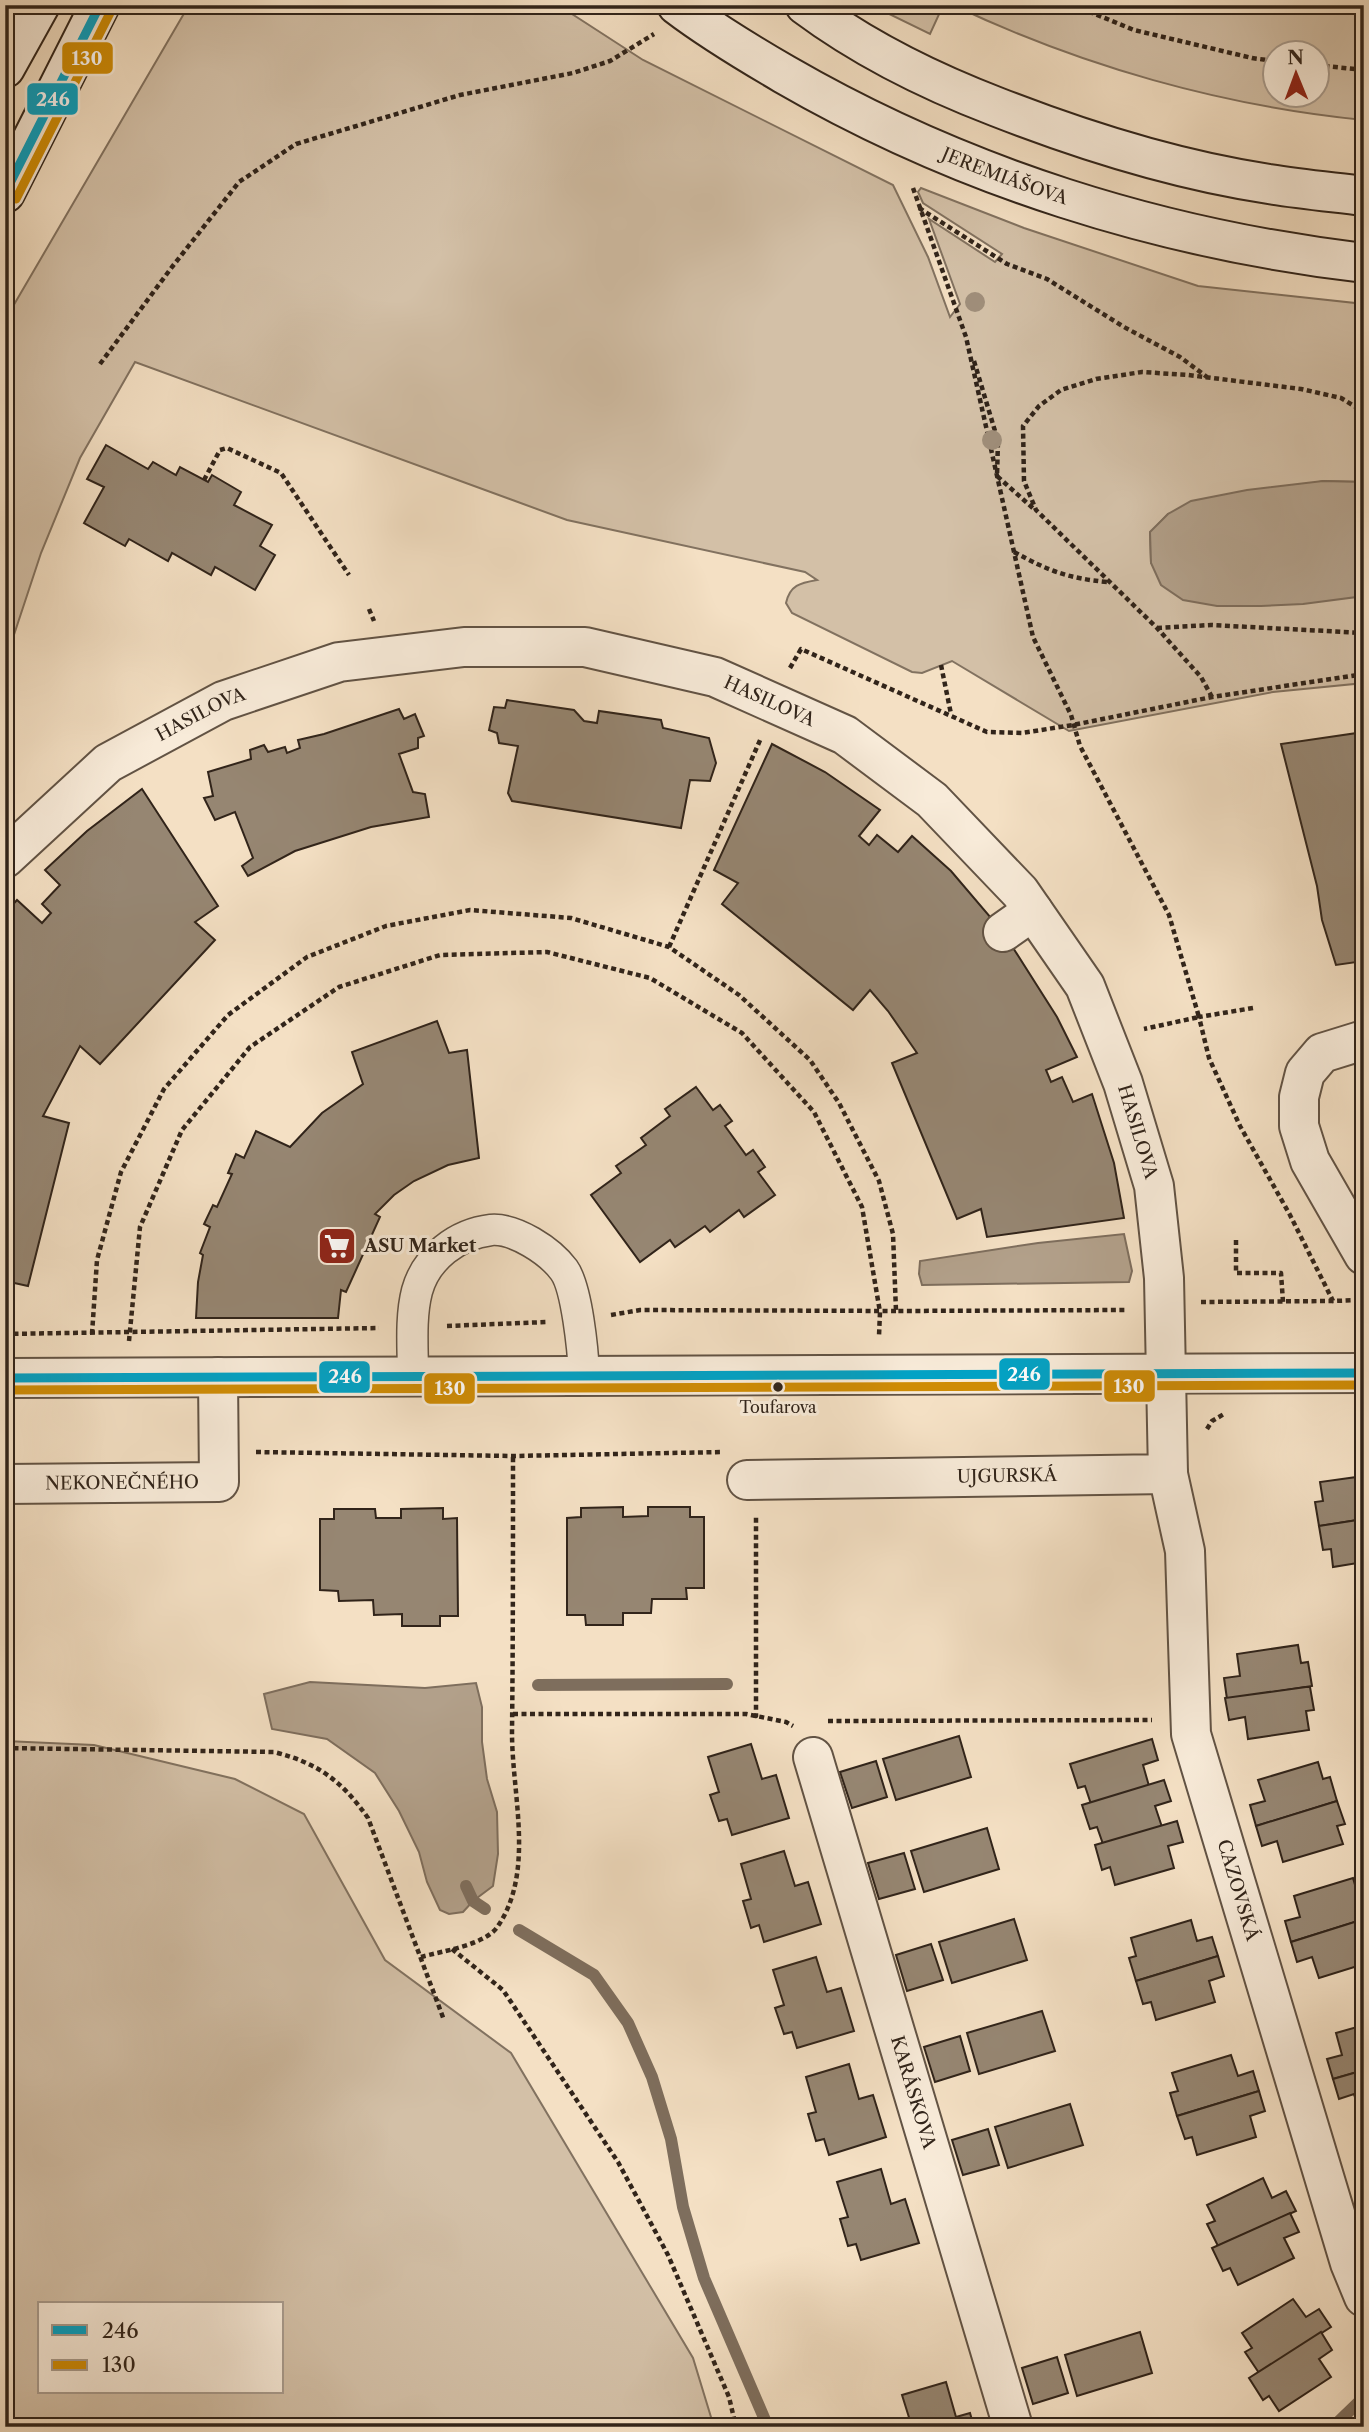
<svg xmlns="http://www.w3.org/2000/svg" width="1369" height="2432" font-family="'Libre Caslon Text',serif">
<style>
.green{fill:#d3c0a7;stroke:#827260;stroke-width:2;fill-rule:evenodd}
.water{fill:#b2a08a;stroke:#7e6e5d;stroke-width:2}
.lines{fill:none;stroke-linecap:round;stroke-linejoin:round}
.stream{stroke:#7e6e5d;stroke-width:12}
.building{fill:#968672;stroke:#31241a;stroke-width:2}
.pedestrian-casing{stroke:#625344;stroke-width:33}
.minor-casing{stroke:#625344;stroke-width:42}
.secondary-casing{stroke:#31241a;stroke-width:42}
.path{stroke:#31241a;stroke-width:4.5;stroke-dasharray:5 3.5;stroke-linecap:butt}
.pedestrian{stroke:#f8ebd9;stroke-width:30}
.minor{stroke:#f8ebd9;stroke-width:38}
.secondary{stroke:#f8ebd9;stroke-width:38}
.bus-1-casing{stroke:#f8ebd9;stroke-width:14}
.bus-2-casing{stroke:#f8ebd9;stroke-width:14}
.bus-1{stroke:#02a2c5;stroke-width:9}
.bus-2{stroke:#cf8c05;stroke-width:9}
.tree{fill:#9f8e7a}
.bus-dot{fill:#31241a;stroke:#f8ebd9;stroke-width:2.5}
.labels{text-anchor:middle;dominant-baseline:central;stroke-width:6;stroke-linejoin:round;paint-order:stroke}
.bus-label{font-size:16px;fill:#31241a;stroke:#f8ebd9}
.street-label{font-size:18px;fill:#31241a;stroke:#f8ebd9}
.poi-label{font-size:18px;font-weight:bold;fill:#31241a;stroke:#f8ebd9;text-anchor:start}
.line-badge{stroke:#f8ebd9;stroke-width:2.5}
.badge-label{font-size:19px;text-anchor:middle;font-weight:bold;fill:#fff}
</style>
<rect width="100%" height="100%" fill="#f4e0c4"/>
<filter id="stains"><feTurbulence type="fractalNoise" baseFrequency=".00286" numOctaves="4"/><feColorMatrix values="0 0 0 0 .2 0 0 0 0 .09 0 0 0 0 .02 0 0 0 .5 -.17"/></filter>
<radialGradient id="worn" r=".72"><stop offset=".6" stop-color="#630" stop-opacity="0"/><stop offset="1" stop-color="#630" stop-opacity=".3"/></radialGradient>
<!-- green -->
<g class="green">
<path d="M189 5H558L643 60 893 185 928 257 950 317 960 304 929 219 995 262 1002 254 923 203 918 192 921 188 1024 228 1198 286 1364 304V482L1323 481 1168 514 1150 533 1151 563 1364 596V683L1273 692 1069 731 952 661 922 673 912 672 792 613 786 603C790 585 800 583 817 580L805 572 567 520 135 362 80 458 41 553 5 662V320Z"/>
<path d="M883 5H931L941 10 930 34 881 10Z"/>
<path d="M953 5H1364V120C1222 106 1081 66 953 5ZM1274 52H1316V94H1274Z"/>
<path d="M5 1741 94 1745 235 1779 304 1814 385 1960 511 2053 693 2358 714 2427H5ZM40 2304H282V2392H40Z"/>
</g>
<!-- water -->
<g class="water">
<path d="M1323 481 1364 482V596L1303 604 1261 606H1217L1183 600 1161 585 1151 563 1150 532 1168 514 1191 501 1247 490Z"/>
<path d="M1124 1234 1132 1271 1129 1282 922 1285 919 1274 920 1261 1038 1243Z"/>
<path d="M310 1682 425 1688 476 1683 482 1707V1742L487 1779 497 1812 498 1854 493 1886 473 1901 463 1912 449 1914 440 1910 427 1882 419 1852 399 1811 375 1773 327 1739 272 1729 264 1694Z"/>
</g>
<g class="lines">
<!-- stream -->
<g class="stream">
<path d="M538 1685 727 1684"/>
<path d="M466 1886 473 1901 485 1909"/>
<path d="M519 1930 594 1975 628 2023 652 2077 671 2139 683 2207 704 2278 768 2427"/>
<path d="M1333 2427 1364 2397"/>
</g>
</g>
<!-- building -->
<g class="building">
<path d="M106 445 148 469 153 462 176 475 180 467 208 482 212 475 241 492 234 505 272 525 260 546 275 555 255 590 215 567 211 575 172 553 168 561 129 539 125 546 84 523 104 487 87 479Z"/>
<path d="M507 700 574 710 584 721 597 723 599 711 661 720 663 728 709 738 716 763 710 781 690 780 681 828 512 801 508 793 518 746 499 743 497 733 489 730 494 707 505 708Z"/>
<path d="M399 709 404 719 415 714 424 736 418 738V748L399 754 413 792 425 794 429 817 371 827 295 851 248 876 242 866 253 858 235 812 215 820 204 798 213 796 208 772 251 759 250 750 264 745 268 752 285 747 287 753 300 748 298 740 324 734Z"/>
<path d="M1364 732V961L1336 965 1322 920 1317 886 1281 744Z"/>
<path d="M772 744 825 772 880 810 859 836 869 845 877 835 898 852 912 836 951 871 1003 932 1057 1017 1077 1057 1046 1070 1051 1082 1062 1077 1073 1102 1092 1094 1114 1163 1124 1218 987 1237 981 1209 957 1219 892 1063 917 1053 888 1011 870 990 853 1010 722 904 738 883 714 870Z"/>
<path d="M142 789 218 906 195 922 215 940 100 1064 80 1046 43 1116 69 1123 28 1286 5 1281V913L17 900 42 923 51 913 42 904 60 885 45 870 87 831Z"/>
<path d="M437 1021 449 1053 467 1050 479 1158 448 1165 414 1181 394 1195 375 1214 380 1217 346 1292 341 1290 338 1318H196L198 1282 203 1255 200 1253 210 1227 204 1224 213 1205 217 1207 232 1174 228 1173 236 1154 244 1158 256 1131 290 1147 322 1113 363 1084 352 1052Z"/>
<path d="M696 1087 713 1110 720 1105 732 1121 725 1126 746 1155 753 1150 765 1167 758 1172 775 1195 744 1217 739 1210 710 1232 705 1226 675 1247 670 1240 640 1262 591 1195 621 1173 616 1166 646 1145 641 1138 670 1116 665 1109Z"/>
<path d="M1364 1476V1519L1319 1526 1315 1502 1323 1501 1320 1482Z"/>
<path d="M623 1507V1517L648 1516V1507H690V1517H704V1588H686L687 1599H652L651 1613H623V1625H586L585 1615H567V1518L581 1517V1508Z"/>
<path d="M443 1508V1519L457 1518 458 1616H440V1626H402V1614L374 1615 373 1600 339 1601 338 1591 320 1590V1519H334V1509H375L376 1518H401V1509Z"/>
<path d="M1364 1519V1562L1333 1567 1331 1549 1323 1550 1319 1526Z"/>
<path d="M1298 1645 1301 1663 1308 1662 1312 1686 1227 1699 1224 1678 1240 1676 1237 1654Z"/>
<path d="M1306 1687H1310L1314 1710 1306 1711 1309 1730 1248 1739 1245 1717 1229 1720 1225 1698Z"/>
<path d="M959 1736 971 1777 896 1800 883 1759Z"/>
<path d="M1152 1739 1158 1760 1143 1765 1149 1786 1091 1804 1085 1786 1078 1788 1070 1764Z"/>
<path d="M751 1744 762 1779 776 1775 789 1818 732 1835 727 1819 719 1821 710 1795 719 1792 708 1757Z"/>
<path d="M876 1761 887 1797 852 1808 840 1772Z"/>
<path d="M1318 1762 1323 1779 1330 1777 1337 1801 1256 1826 1250 1805 1265 1801 1258 1780Z"/>
<path d="M1164 1780 1171 1801 1155 1806 1162 1827 1103 1844 1097 1827 1090 1829 1082 1805Z"/>
<path d="M1337 1801 1345 1824 1337 1826 1343 1844 1283 1862 1277 1841 1262 1846 1256 1826Z"/>
<path d="M1177 1821 1183 1842 1168 1846 1174 1868 1115 1885 1110 1867 1102 1870 1095 1845Z"/>
<path d="M987 1828 999 1869 924 1892 911 1851Z"/>
<path d="M784 1851 795 1886 808 1882 821 1924 764 1942 759 1925 751 1928 743 1901 751 1899 741 1864Z"/>
<path d="M904 1853 915 1889 879 1899 868 1863Z"/>
<path d="M1353 1878 1358 1895 1364 1894V1919L1291 1942 1285 1921 1300 1917 1294 1896Z"/>
<path d="M1014 1919 1027 1960 952 1983 939 1942Z"/>
<path d="M1364 1919V1964L1319 1978 1312 1957 1297 1962 1291 1942Z"/>
<path d="M1191 1920 1197 1941 1212 1937 1218 1956 1136 1981 1129 1958 1136 1956 1131 1938Z"/>
<path d="M931 1944 943 1980 907 1991 896 1955Z"/>
<path d="M1218 1956 1224 1976 1209 1981 1215 2002 1156 2020 1151 2002 1143 2004 1136 1981Z"/>
<path d="M816 1957 827 1992 841 1988 854 2031 797 2048 792 2032 784 2034 775 2008 784 2005 773 1970Z"/>
<path d="M1042 2011 1055 2051 979 2074 967 2033Z"/>
<path d="M1364 2025V2070L1333 2079 1327 2059 1342 2055 1336 2033Z"/>
<path d="M960 2036 970 2071 935 2082 924 2047Z"/>
<path d="M1231 2055 1238 2076 1253 2071 1259 2091 1177 2116 1170 2093 1178 2091 1172 2073Z"/>
<path d="M849 2064 859 2099 873 2095 886 2137 829 2155 824 2139 816 2141 808 2114 816 2112 806 2077Z"/>
<path d="M1364 2070V2114L1360 2115 1354 2094 1339 2099 1333 2079Z"/>
<path d="M1259 2091 1265 2111 1250 2116 1256 2137 1197 2155 1192 2137 1185 2139 1177 2116Z"/>
<path d="M1070 2104 1083 2145 1008 2168 995 2127Z"/>
<path d="M988 2129 999 2165 963 2175 952 2140Z"/>
<path d="M881 2169 891 2204 905 2199 919 2243 861 2260 856 2244 848 2246 840 2219 848 2217 837 2182Z"/>
<path d="M1263 2178 1272 2198 1286 2191 1296 2211 1218 2246 1207 2224 1215 2221 1207 2205Z"/>
<path d="M1290 2213 1299 2232 1284 2238 1294 2258 1238 2285 1230 2268 1223 2271 1212 2248Z"/>
<path d="M1293 2299 1306 2317 1319 2309 1331 2327 1259 2373 1245 2352 1252 2348 1242 2333Z"/>
<path d="M1140 2332 1152 2373 1077 2396 1065 2355Z"/>
<path d="M1321 2332 1332 2350 1319 2359 1331 2377 1279 2411 1269 2396 1263 2400 1249 2378Z"/>
<path d="M1057 2357 1068 2393 1033 2404 1022 2368Z"/>
<path d="M946 2382 956 2417 970 2413 974 2427H912L902 2395Z"/>
</g>
<g class="lines">
<!-- pedestrian casing -->
<g class="pedestrian-casing">
<path id="pedestrian" d="M413 1377C413 1350 410 1318 417 1291 426 1258 457 1234 491 1230 515 1228 550 1251 564 1270 577 1288 583 1351 584 1375"/>
</g>
<!-- minor casing -->
<g class="minor-casing">
<g id="minor">
<path id="s1" d="M5 858 108 763 223 701 339 662 464 647H585L715 677 845 735 932 800 1020 892 1085 986 1123 1083 1154 1186 1164 1278 1168 1474 747 1480"/>
<path d="M1003 932 1033 911"/>
<path d="M1364 1040 1322 1053 1305 1073 1299 1097V1126L1310 1161 1364 1255"/>
<path d="M5 1378 1364 1373"/>
<path id="s2" d="M1168 1474 1185 1551 1191 1734 1350 2263 1364 2297"/>
<path id="s3" d="M5 1484 219 1482 218 1377"/>
<path id="s4" d="M813 1757 1013 2427"/>
</g>
</g>
<!-- secondary casing -->
<g class="secondary-casing">
<g id="secondary">
<path id="s5" d="M677 5C711 31 748 53 784 74 962 177 1160 239 1364 263"/>
<path d="M805 5C864 49 929 81 997 107 1084 141 1176 170 1269 184 1300 189 1332 192 1364 196"/>
<path d="M5 68 40 5"/>
<path d="M5 193 100 5"/>
</g>
</g>
<!-- path -->
<g class="path">
<path d="M1073 5 1134 30 1252 58 1274 61"/>
<path d="M1316 65 1364 70"/>
<path d="M913 188 966 337 1033 637 1071 715 1080 746 1169 915 1199 1017 1144 1029"/>
<path d="M919 208 1007 264 1047 279 1124 327 1180 357 1207 377"/>
<path d="M974 361 998 441 997 476 1035 510"/>
<path d="M100 364 172 267 239 182 296 144 460 95 573 73 610 61 654 34"/>
<path d="M204 480 220 450 227 448 281 473 349 575"/>
<path d="M1014 552C1049 571 1067 578 1107 582"/>
<path d="M369 609 374 621"/>
<path d="M1157 628 1211 625 1364 633"/>
<path d="M941 665 951 714"/>
<path d="M790 668 801 649 987 732 1022 733 1073 725 1212 697 1364 674"/>
<path d="M1212 697 1201 677 1157 628 1036 510 1024 481 1023 426 1039 406 1061 390 1096 379 1142 372 1188 375 1301 389 1341 398 1364 412"/>
<path d="M669 947 761 738"/>
<path d="M1253 1008 1199 1017 1209 1058 1240 1126 1290 1215 1333 1301 1358 1300"/>
<path d="M1236 1240V1273H1281L1283 1302"/>
<path d="M1201 1302 1333 1301"/>
<path d="M611 1315 640 1310 896 1311"/>
<path d="M447 1326 547 1322"/>
<path d="M5 1334 379 1328"/>
<path d="M92 1334 97 1260 121 1172 164 1089 228 1015 307 957 386 926 470 910 571 918 669 947 739 995 810 1060 839 1103 879 1181 893 1234 896 1311 1127 1310"/>
<path d="M129 1341 140 1227 182 1130 250 1047 339 987 440 955 547 952 650 978 742 1033 814 1112 862 1207 880 1312 879 1336"/>
<path d="M1207 1429 1212 1421 1224 1414"/>
<path d="M256 1452 513 1456 723 1452"/>
<path d="M513 1714H746L786 1722 793 1726"/>
<path d="M754 1715 756 1716V1517"/>
<path d="M828 1721 1152 1720"/>
<path d="M5 1748 274 1752C318 1763 342 1781 368 1818L444 2020"/>
<path d="M452 1949 503 1990 618 2162 668 2255 729 2397 736 2427"/>
<path d="M421 1957C442 1951 486 1945 498 1926 535 1871 512 1795 512 1733 513 1641 513 1548 513 1456"/>
</g>
<!-- pedestrian -->
<use href="#pedestrian" class="pedestrian"/>
<!-- minor -->
<use href="#minor" class="minor"/>
<!-- secondary -->
<use href="#secondary" class="secondary"/>
<!-- bus-1 casing -->
<g class="bus-1-casing">
<g id="bus-1">
<path d="M5 193 100 5"/>
<path d="M5 1378 1364 1373"/>
</g>
</g>
<!-- bus-2 casing -->
<g class="bus-2-casing">
<g id="bus-2">
<path d="M16 199 111 11"/>
<path d="M5 1390 1364 1385"/>
</g>
</g>
<!-- bus-1 -->
<use href="#bus-1" class="bus-1"/>
<!-- bus-2 -->
<use href="#bus-2" class="bus-2"/>
</g>
<!-- trees -->
<g class="tree">
<circle cx="975" cy="302" r="10"/>
<circle cx="992" cy="440" r="10"/>
</g>
<!-- icons -->
<defs>
<g id="supermarket-square" transform="scale(2.0125)"><rect x="-9" y="-9" width="18" height="18" rx="4" fill="#8f2418" stroke="#f8ebd9"/><path d="M-6-5.5h2.5l.6 2H6L4.5 2H-2.5L-4.4-4H-6ZM-1.5 3.2a1.3 1.3 0 1 0 .1 0ZM3 3.2a1.3 1.3 0 1 0 .1 0Z" fill="#fff"/></g>
</defs>
<g fill-rule="evenodd">
<use href="#supermarket-square" x="337" y="1246"/>
</g>
<!-- markers -->
<circle class="bus-dot" cx="778" cy="1387" r="6"/>
<g class="labels">
<!-- bus labels -->
<g class="bus-label">
<text x="778" y="1407">Toufarova</text>
</g>
<!-- street labels -->
<g class="street-label">
<text stroke="none"><textPath href="#s5" startOffset="371">JEREMIÁŠOVA</textPath></text>
<text stroke="none"><textPath href="#s1" startOffset="833">HASILOVA</textPath></text>
<text stroke="none"><textPath href="#s1" startOffset="245">HASILOVA</textPath></text>
<text stroke="none"><textPath href="#s1" startOffset="1421">HASILOVA</textPath></text>
<text transform="translate(1007 1476) rotate(-1)">UJGURSKÁ</text>
<text stroke="none"><textPath href="#s3" startOffset="117">NEKONEČNÉHO</textPath></text>
<text stroke="none"><textPath href="#s2" startOffset="425">CAZOVSKÁ</textPath></text>
<text stroke="none"><textPath href="#s4" startOffset="350">KARÁSKOVA</textPath></text>
</g>
<!-- poi labels -->
<g class="poi-label">
<text x="364" y="1246">ASU Market</text>
</g>
</g>
<g class="line-badge">
<rect x="61" y="41" width="53" height="34" rx="7" fill="#cf8c05"/>
<rect x="26" y="82" width="53" height="34" rx="7" fill="#02a2c5"/>
<rect x="998" y="1357" width="53" height="34" rx="7" fill="#02a2c5"/>
<rect x="318" y="1360" width="53" height="34" rx="7" fill="#02a2c5"/>
<rect x="1103" y="1369" width="53" height="34" rx="7" fill="#cf8c05"/>
<rect x="423" y="1372" width="53" height="33" rx="7" fill="#cf8c05"/>
</g>
<g class="badge-label">
<text x="87" y="65">130</text>
<text x="53" y="106">246</text>
<text x="1024" y="1381">246</text>
<text x="345" y="1383">246</text>
<text x="1129" y="1393">130</text>
<text x="450" y="1395">130</text>
</g>
<!-- margin -->
<rect width="1369" height="2432" fill="none" stroke="#f4e0c4" stroke-width="28"/>
<rect x="7" y="7" width="1355" height="2418" fill="none" stroke="#31241a" stroke-width="3.5"/>
<rect x="14" y="14" width="1341" height="2404" fill="none" stroke="#31241a" stroke-width="2"/>
<!-- legend -->
<rect x="38" y="2302" width="245" height="91" fill="#f8ebd9" stroke="#a89b8d" stroke-width="2"/>
<rect x="52" y="2325" width="35" height="10" fill="#02a2c5" stroke="#a89b8d" stroke-width="2"/>
<text x="102" y="2338" font-size="21" fill="#31241a">246</text>
<rect x="52" y="2360" width="35" height="10" fill="#cf8c05" stroke="#a89b8d" stroke-width="2"/>
<text x="102" y="2372" font-size="21" fill="#31241a">130</text>
<!-- north arrow -->
<g transform="translate(1296 74) rotate(359)"><circle r="33" fill="#f8ebd9" stroke="#a89b8d" stroke-width="2"/>
<path d="M0-5L12 26L0 18L-12 26Z" fill="#8f2418"/>
<text y="-10" font-size="19" font-weight="bold" text-anchor="middle" fill="#31241a">N</text>
</g>
<rect width="100%" height="100%" filter="url(#stains)"/>
<rect width="100%" height="100%" fill="url(#worn)"/>
</svg>
